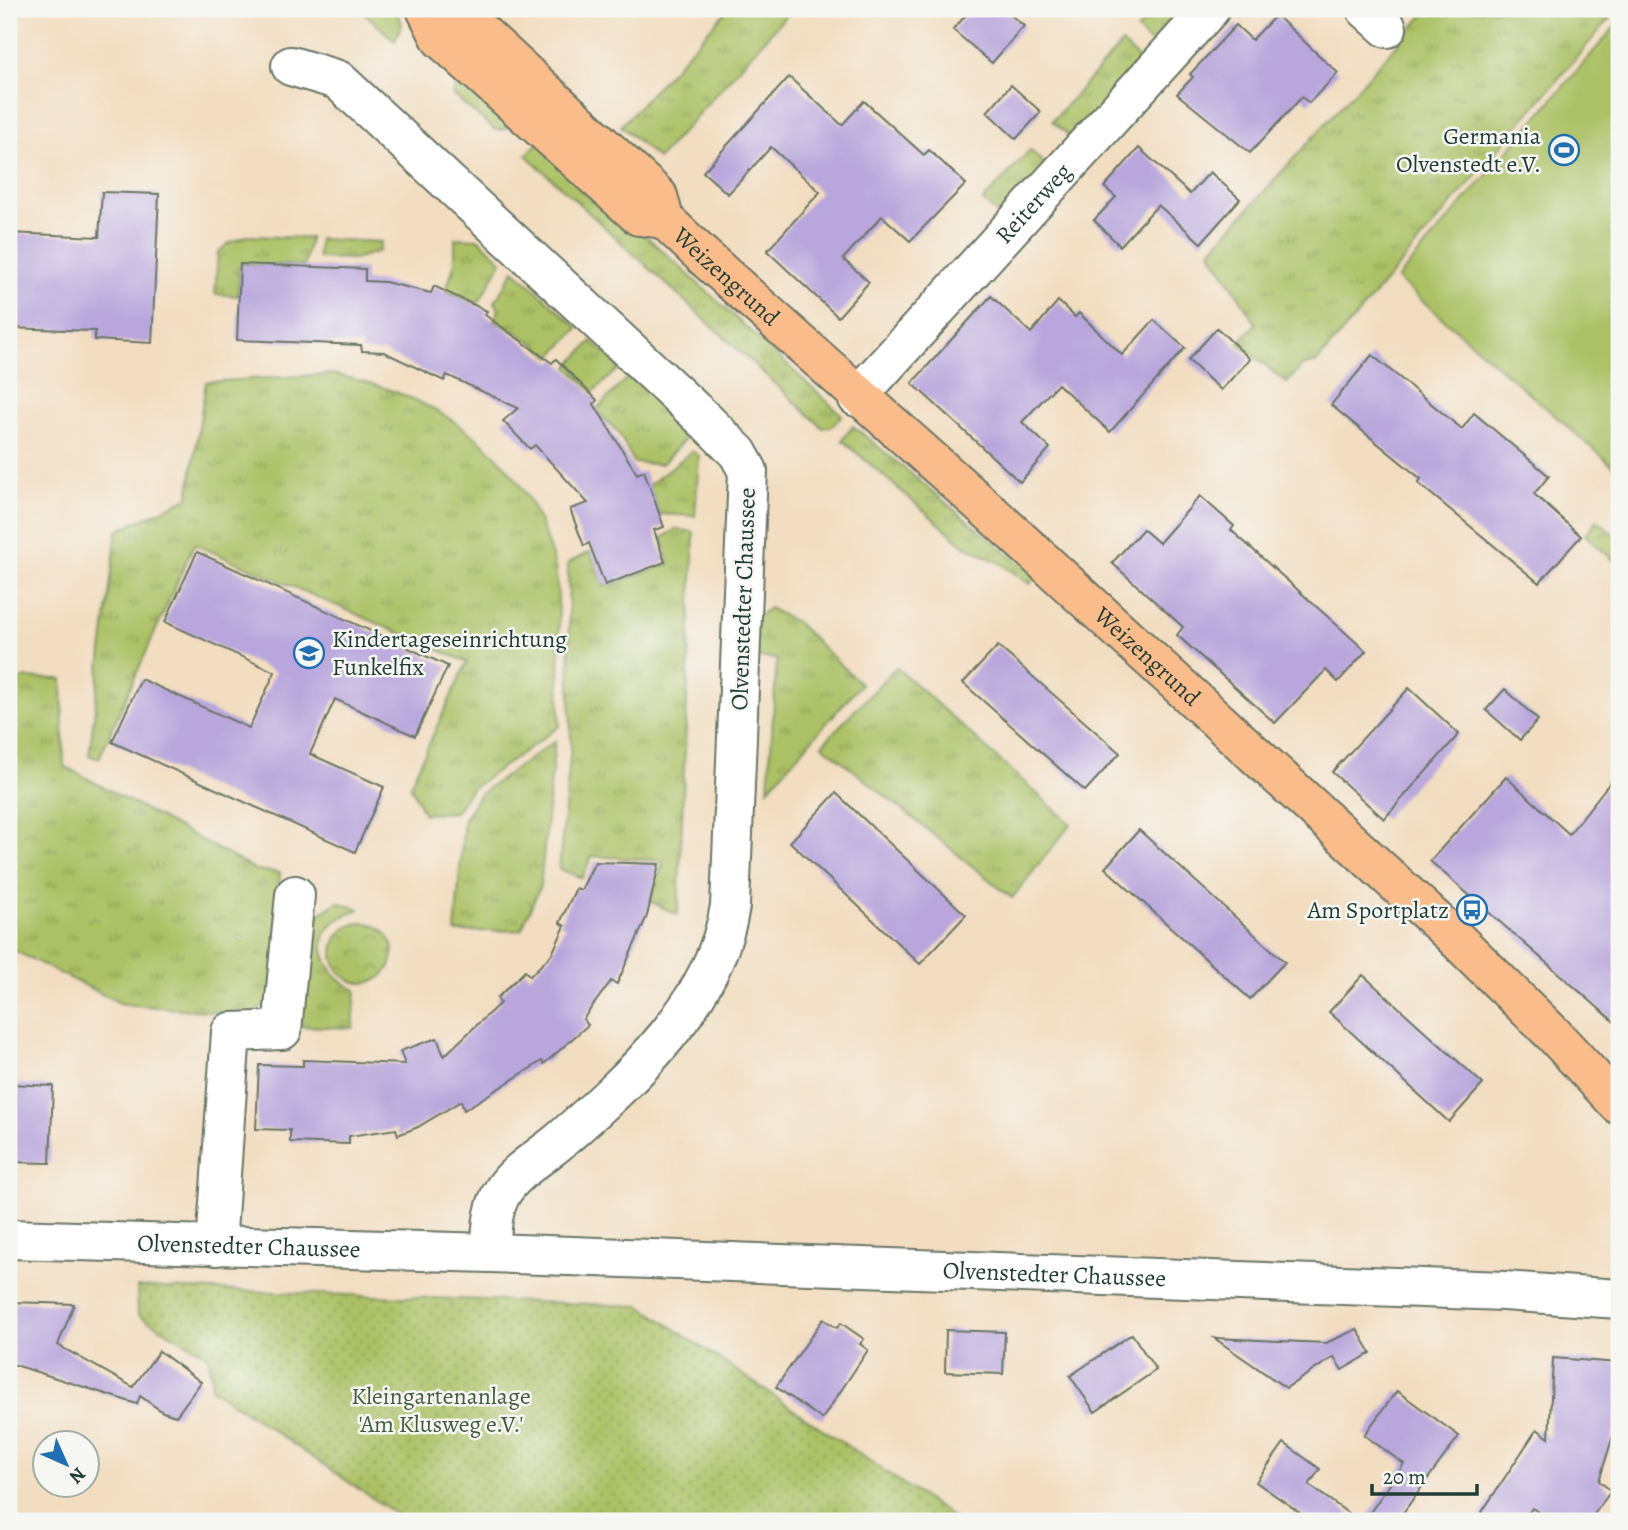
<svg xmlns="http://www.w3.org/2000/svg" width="1628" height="1530" font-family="Alegreya,serif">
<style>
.grass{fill:url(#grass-tufts);stroke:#667f4c;stroke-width:2}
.park{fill:url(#park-crowns);stroke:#667f4c;stroke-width:2}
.garden{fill:url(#garden-dots);stroke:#667f4c;stroke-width:2}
.pitch{fill:#acc165;stroke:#667f4c;stroke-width:2}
.building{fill:#b8a6dc}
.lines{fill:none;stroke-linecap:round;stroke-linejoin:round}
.minor-casing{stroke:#697565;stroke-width:42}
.major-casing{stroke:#697565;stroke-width:42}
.minor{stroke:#fff;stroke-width:38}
.major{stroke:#f9bc8a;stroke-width:38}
.labels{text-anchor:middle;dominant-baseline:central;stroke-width:5;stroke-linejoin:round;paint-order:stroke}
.poi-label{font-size:24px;fill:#1f3d34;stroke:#f6f6f2;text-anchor:end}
.street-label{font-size:24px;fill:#1f3d34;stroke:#f6f6f2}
.park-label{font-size:24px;fill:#425e40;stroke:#f6f6f2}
</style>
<defs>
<pattern id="grass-tufts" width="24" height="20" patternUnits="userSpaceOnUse" patternTransform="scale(1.75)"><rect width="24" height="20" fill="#acc165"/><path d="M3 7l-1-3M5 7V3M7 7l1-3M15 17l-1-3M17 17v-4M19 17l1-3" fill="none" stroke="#8b9e54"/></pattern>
<pattern id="park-crowns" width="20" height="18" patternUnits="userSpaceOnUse" patternTransform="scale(1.75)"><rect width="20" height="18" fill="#acc165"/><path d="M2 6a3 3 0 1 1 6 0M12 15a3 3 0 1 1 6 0" fill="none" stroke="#8b9e54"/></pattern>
<pattern id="garden-dots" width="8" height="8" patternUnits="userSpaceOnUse" patternTransform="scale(1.75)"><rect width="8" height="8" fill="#acc165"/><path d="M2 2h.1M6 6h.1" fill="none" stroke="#8b9e54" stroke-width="1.8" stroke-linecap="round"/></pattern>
</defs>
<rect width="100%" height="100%" fill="#f6f6f2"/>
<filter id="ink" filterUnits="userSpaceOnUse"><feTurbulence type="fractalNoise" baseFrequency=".0143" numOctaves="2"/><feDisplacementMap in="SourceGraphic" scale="14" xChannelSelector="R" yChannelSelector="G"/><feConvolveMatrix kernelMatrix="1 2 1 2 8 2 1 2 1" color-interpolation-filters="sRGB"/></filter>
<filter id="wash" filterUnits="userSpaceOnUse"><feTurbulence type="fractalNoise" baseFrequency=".00686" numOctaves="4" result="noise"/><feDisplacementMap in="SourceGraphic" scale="28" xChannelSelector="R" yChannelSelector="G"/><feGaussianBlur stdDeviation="1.57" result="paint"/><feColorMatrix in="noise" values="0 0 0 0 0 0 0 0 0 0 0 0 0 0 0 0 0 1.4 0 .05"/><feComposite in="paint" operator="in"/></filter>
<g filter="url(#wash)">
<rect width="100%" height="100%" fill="#f2ddc0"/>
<!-- grass -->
<g class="grass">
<path d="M360 9H395L402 23 395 41Z"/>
<path d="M728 9H792L658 159 621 126Z"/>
<path d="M1157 9H1195L1166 41 1151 43 1137 30Z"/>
<path d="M1429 9H1601L1610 18 1317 362 1302 366 1287 383 1238 343 1256 324 1210 251Z"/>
<path d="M1122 43 1139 59 1075 141 1052 121Z"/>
<path d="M469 76 516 119 506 129 495 130 453 95 456 85Z"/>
<path d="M541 140 842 415 831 427 823 428 526 155Z"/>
<path d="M1030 150 1050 169 1006 216 997 214 983 201Z"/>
<path d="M247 236 310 238 304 266 240 264 238 296 215 294 218 252 229 243Z"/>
<path d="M455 238 479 239 502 261 478 304 446 291 455 262Z"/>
<path d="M319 239 381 242 379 251 355 259 318 258Z"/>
<path d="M514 270 578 328 551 357 534 343 494 320 499 309 495 302Z"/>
<path d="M592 341 620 368 593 392 568 367Z"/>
<path d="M332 374C424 392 514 442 545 536 548 546 553 557 555 567 562 619 558 674 560 726L470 790 455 812 424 814 410 785 467 662 194 544 99 758 89 756 117 531 188 498 206 382Z"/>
<path d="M629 376 691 432 662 464 634 463 619 433 596 410Z"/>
<path d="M853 426 1035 576 1030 584 998 562 965 546 842 440Z"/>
<path d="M692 451 699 456 695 516 659 514 649 485Z"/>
<path d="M1597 520 1619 539V565L1585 535Z"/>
<path d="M676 529 694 532 678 915 651 902 663 861 592 856 582 878 559 869 571 747 568 563 590 552 604 587 669 564 662 538Z"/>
<path d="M769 608 796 622 861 684 768 789 777 659 753 657 756 618Z"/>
<path d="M896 667 1071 824 1012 898 822 745Z"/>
<path d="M9 678 62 679 64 766 256 870 280 873 274 998 251 1015 122 1004 9 948Z"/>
<path d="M555 741 540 887 521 930 455 932 464 819 480 794Z"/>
<path d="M337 902 359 909C351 913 341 917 334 922 309 946 331 979 356 990L353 1028 294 1026 304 925Z"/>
</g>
<!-- park -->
<circle class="park" cx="363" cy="953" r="30"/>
<!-- garden -->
<path class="garden" d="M137 1287 641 1306 958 1521H406L212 1389 209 1356 138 1315Z"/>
<!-- pitch -->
<path class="pitch" d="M1619 22V471L1397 279Z"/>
<g id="blocks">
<!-- building -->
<g class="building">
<path d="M971 9H1003L1024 26 992 63 953 30Z"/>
<path d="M1276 15 1338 73 1309 103 1302 97 1250 153 1177 94 1193 77 1190 74 1236 25 1252 40Z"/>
<path d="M789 77 842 125 864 101 924 155 929 150 966 184 910 241 882 216 843 259 869 282 838 317 767 251 820 192 771 147 728 194 703 172Z"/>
<path d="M1011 85 1041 112 1016 139 987 112Z"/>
<path d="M1139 148 1190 194 1210 172 1240 199 1201 243 1158 205 1120 246 1094 220 1116 197 1104 187Z"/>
<path d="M102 192 159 194 152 343 95 340V331L9 328V233L99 237Z"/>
<path d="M240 264 365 269V281L385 282 431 293 434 286 487 311 485 315 552 363 556 359 597 400 594 404 637 474 644 471 664 527 654 530 665 562 605 585 589 543 584 546 570 509 588 503 535 445 530 449 503 421 518 408 447 375 444 381 384 352 362 351 361 345 237 340Z"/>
<path d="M991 296 1031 333 1058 301 1075 317 1079 313 1122 355 1154 320 1185 348 1110 432 1058 384 1022 422 1050 448 1020 482 912 383Z"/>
<path d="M1217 328 1250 359 1221 390 1188 360Z"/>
<path d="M1372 355 1462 429 1474 413 1549 476 1534 494 1581 536 1539 583 1418 483 1421 479 1331 405Z"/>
<path d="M1200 496 1234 526 1231 530 1366 651 1338 682 1326 670 1275 723 1177 635 1183 627 1112 563 1143 529 1159 543Z"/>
<path d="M197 552 448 666 415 736 335 699 310 754 384 787 355 852 112 742 141 679 249 728 275 672 165 622Z"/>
<path d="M998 646 1120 753 1085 791 963 683Z"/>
<path d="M1409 688 1459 734 1384 819 1332 772Z"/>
<path d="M1505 689 1538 720 1520 740 1486 710Z"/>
<path d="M1619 771V1026L1430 861 1506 777 1569 834Z"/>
<path d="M836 793 966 915 920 964 790 842Z"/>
<path d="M1139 830 1285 962 1250 999 1105 868Z"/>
<path d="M595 862 659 864 647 916 617 984 611 981 583 1019 588 1025 544 1064 542 1061 464 1110 461 1101 418 1127 398 1135 396 1129 349 1136V1144L290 1142V1130L256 1129 259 1065 303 1066V1060L405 1064 400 1051 437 1038 444 1056 500 1003 497 998 525 971 530 976 552 954 565 926 560 923 568 905 576 888 581 890Z"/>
<path d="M1363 975 1483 1084 1449 1122 1329 1012Z"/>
<path d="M9 1084 53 1086 50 1163 9 1162Z"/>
<path d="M9 1302 74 1304 58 1345 133 1387 159 1351 201 1382 176 1416 163 1412 140 1396 137 1404 9 1363Z"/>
<path d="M823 1319 837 1328 841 1323 864 1339 860 1344 868 1350 822 1419 776 1387Z"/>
<path d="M1357 1329 1371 1353 1342 1370 1334 1357 1286 1388 1214 1338 1326 1343Z"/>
<path d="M946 1330 1005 1332 1003 1374 945 1372Z"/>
<path d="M1132 1334 1156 1370 1095 1412 1070 1376Z"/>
<path d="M1553 1358 1619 1363V1416L1599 1481 1611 1491 1589 1521H1552L1532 1508 1523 1521H1476L1537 1429 1549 1438Z"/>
<path d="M1397 1391 1459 1436 1397 1521H1364L1404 1464 1364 1435Z"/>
<path d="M1284 1443 1320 1469 1309 1485 1359 1521H1312L1256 1482Z"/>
</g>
</g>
</g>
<g filter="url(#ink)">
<use href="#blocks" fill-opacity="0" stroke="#697565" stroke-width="2"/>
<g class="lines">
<!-- minor casing -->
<g class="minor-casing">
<g id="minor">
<path d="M1366 9 1387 28"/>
<path d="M291 66 338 80 708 423 738 453 748 471 730 906C715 1003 633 1077 562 1139 544 1155 516 1170 503 1191 491 1210 492 1232 490 1253"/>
<path id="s1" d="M857 397 1210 9"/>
<path id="s2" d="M9 1239 490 1253 1504 1291 1619 1299"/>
<path d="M216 1246 231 1032 282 1030 295 895"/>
</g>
</g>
<!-- major casing -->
<g class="major-casing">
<g id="major">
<path d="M426 9 441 39 639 216 664 219"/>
<path id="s3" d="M445 9 459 12 658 196 664 219 703 256 992 514 1451 934 1553 1034 1619 1105"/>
</g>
</g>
<!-- minor -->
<use href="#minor" class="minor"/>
<!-- major -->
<use href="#major" class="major"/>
</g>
</g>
<!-- icons -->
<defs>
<g id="stadium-ring" transform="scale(1.575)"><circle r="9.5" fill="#f6f6f2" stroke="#1f6fb2" stroke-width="1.5"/><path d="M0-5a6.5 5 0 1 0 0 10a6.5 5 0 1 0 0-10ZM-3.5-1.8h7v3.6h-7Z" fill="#1f6fb2"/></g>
<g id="school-ring" transform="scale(1.575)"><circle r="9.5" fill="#f6f6f2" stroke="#1f6fb2" stroke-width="1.5"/><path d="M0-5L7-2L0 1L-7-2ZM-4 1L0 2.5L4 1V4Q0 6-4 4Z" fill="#1f6fb2"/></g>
<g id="bus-ring" transform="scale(1.575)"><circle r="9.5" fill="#f6f6f2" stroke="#1f6fb2" stroke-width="1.5"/><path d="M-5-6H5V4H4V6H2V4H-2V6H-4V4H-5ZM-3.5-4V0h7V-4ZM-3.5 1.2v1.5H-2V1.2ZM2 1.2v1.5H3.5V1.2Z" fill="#1f6fb2"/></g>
</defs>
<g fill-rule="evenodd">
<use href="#stadium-ring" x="1564" y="150"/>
<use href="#school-ring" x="309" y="653"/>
<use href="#bus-ring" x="1472" y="910"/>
</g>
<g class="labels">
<!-- poi labels -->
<g class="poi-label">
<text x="1541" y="136">Germania<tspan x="1541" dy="28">Olvenstedt e.V.</tspan></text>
<text x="332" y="639" text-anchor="start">Kindertageseinrichtung<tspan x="332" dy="28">Funkelfix</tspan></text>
<text x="1449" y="910">Am Sportplatz</text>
</g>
<!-- street labels -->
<g class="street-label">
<text stroke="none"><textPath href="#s1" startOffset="262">Reiterweg</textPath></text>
<text stroke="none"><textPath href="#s3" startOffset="394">Weizengrund</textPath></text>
<text transform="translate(743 599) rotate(-88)">Olvenstedter Chaussee</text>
<text stroke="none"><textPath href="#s3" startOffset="961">Weizengrund</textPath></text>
<text stroke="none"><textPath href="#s2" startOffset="240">Olvenstedter Chaussee</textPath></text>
<text stroke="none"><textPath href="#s2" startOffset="1046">Olvenstedter Chaussee</textPath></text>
</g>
<!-- park labels -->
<g class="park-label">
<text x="441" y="1396">Kleingartenanlage<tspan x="441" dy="28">'Am Klusweg e.V.'</tspan></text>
</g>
</g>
<!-- margin -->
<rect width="1628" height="1530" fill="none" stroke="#f6f6f2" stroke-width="35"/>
<!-- north arrow -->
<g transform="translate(66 1464) rotate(135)"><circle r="33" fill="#f6f6f2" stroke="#a0aca6" stroke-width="2"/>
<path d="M0-5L12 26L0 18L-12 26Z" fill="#1f6fb2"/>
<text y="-10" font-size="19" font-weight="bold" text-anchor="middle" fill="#1f3d34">N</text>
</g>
<!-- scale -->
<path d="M1372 1484v10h105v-10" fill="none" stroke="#1f3d34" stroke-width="3.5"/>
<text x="1383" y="1484" font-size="21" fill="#1f3d34" stroke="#f6f6f2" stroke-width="5" paint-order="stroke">20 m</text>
</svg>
